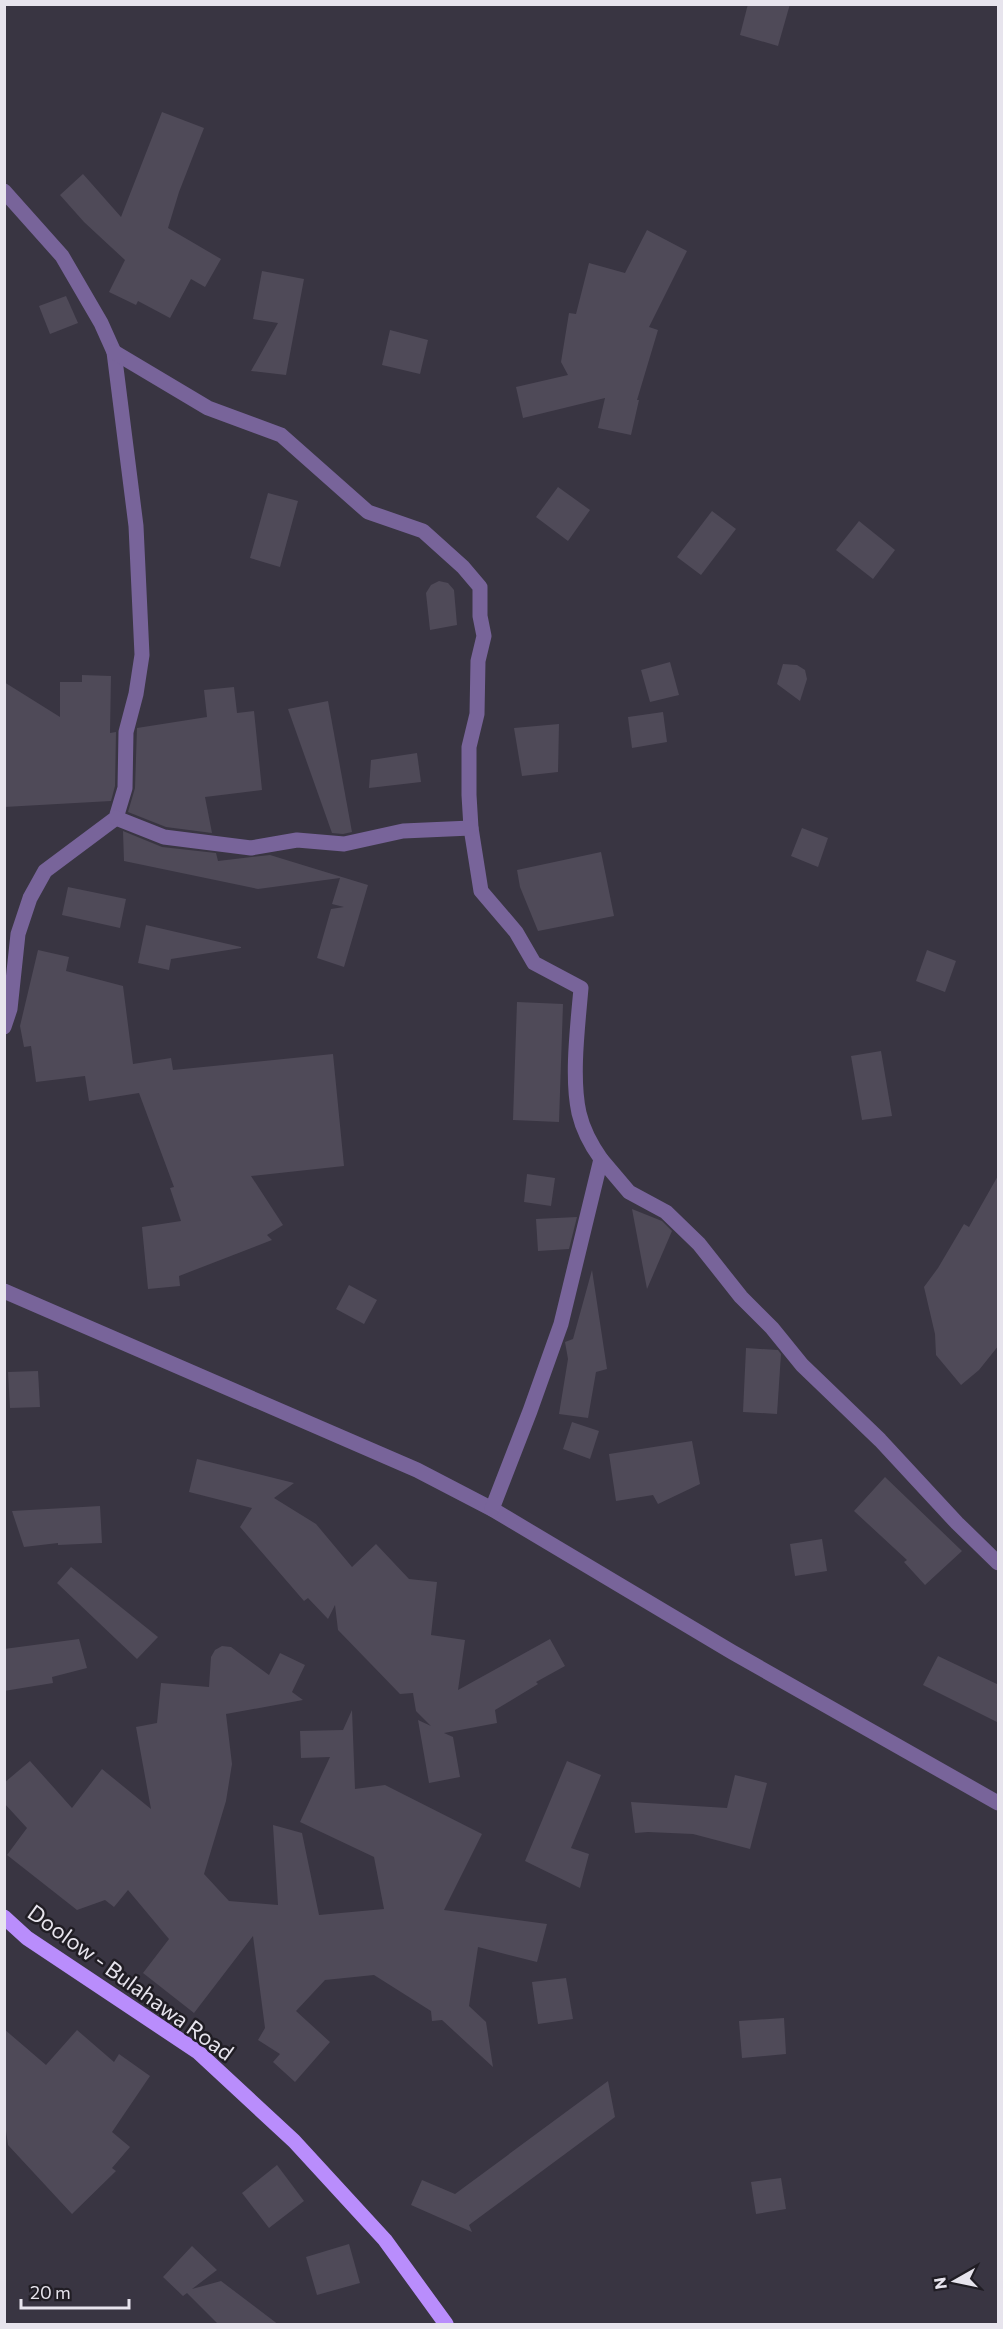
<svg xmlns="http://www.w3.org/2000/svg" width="1003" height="2329" font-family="Commissioner,sans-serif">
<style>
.building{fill:#4f4a58}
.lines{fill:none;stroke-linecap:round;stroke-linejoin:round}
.minor{stroke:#78649a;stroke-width:15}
.major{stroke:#b98dfc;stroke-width:15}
.labels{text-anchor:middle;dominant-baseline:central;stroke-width:5;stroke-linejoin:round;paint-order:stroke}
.street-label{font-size:22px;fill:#e7e4ed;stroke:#201d24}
</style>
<rect width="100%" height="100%" fill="#393542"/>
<!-- building -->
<g class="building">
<path d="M748 4H790L778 46 740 35Z"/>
<path d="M162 112 204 128 179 192 168 228 221 259 205 287 191 279 170 318 138 301 136 305 109 292 125 260 84 222 60 195 83 174 121 217Z"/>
<path d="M647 230 687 251 649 327 658 330 637 400H639L631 435 598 428 605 398 523 418 516 387 568 375 561 362 569 313 576 314 589 263 625 273Z"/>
<path d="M262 271 304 279 286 375 251 371 278 323 253 319Z"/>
<path d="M66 296 78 323 50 334 39 306Z"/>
<path d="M390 330 428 340 420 374 382 365Z"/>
<path d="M558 487 590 510 568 541 536 517Z"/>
<path d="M268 493 298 501 280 567 250 558Z"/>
<path d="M712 511 736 529 701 575 677 557Z"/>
<path d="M859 521 895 550 873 579 836 550Z"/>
<path d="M439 581 448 583 454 590 457 625 430 630 426 593 431 585Z"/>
<path d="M670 662 679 695 650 702 641 670Z"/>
<path d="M783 664 797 665 805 670 807 679 800 701 777 684Z"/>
<path d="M82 675 111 676 110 733 116 732 115 786 111 801 4 807V682L60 717V682H82Z"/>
<path d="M234 687 237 713 254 711 262 790 205 797 212 833 166 827 128 812 135 788 137 728 207 717 204 690Z"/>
<path d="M328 701 352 832 343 834 332 833 288 709Z"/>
<path d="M663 712 667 742 632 748 628 717Z"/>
<path d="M559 724 558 772 522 776 514 728Z"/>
<path d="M417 753 421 782 369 788 371 760Z"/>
<path d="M802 828 828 838 818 867 791 856Z"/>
<path d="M123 831 162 847 216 853 218 861 270 855 368 885 344 967 317 958 331 909 344 907 332 904 340 878 258 889 124 861Z"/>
<path d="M601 852 614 916 538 931 520 887 517 870Z"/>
<path d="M68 887 126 899 120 928 62 915Z"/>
<path d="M146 925 241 947V948L171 959 169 970 138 963Z"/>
<path d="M38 950 69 957 66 971 123 986 133 1064 171 1058 173 1070 333 1054 344 1166 251 1176 283 1225 267 1235 272 1240 179 1276 180 1286 148 1289 142 1227 181 1221 170 1188 174 1187 139 1093 89 1101 85 1076 36 1082 31 1046 24 1047 20 1026Z"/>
<path d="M927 950 956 961 945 992 916 981Z"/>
<path d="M517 1002 563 1004 559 1122 513 1120Z"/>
<path d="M881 1051 892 1116 862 1120 851 1056Z"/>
<path d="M527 1174 555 1178 551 1206 524 1202Z"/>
<path d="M999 1174V1345L979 1370 961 1385 936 1355 935 1334 924 1287 938 1268 964 1224 969 1227Z"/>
<path d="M632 1209 662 1221 672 1231 647 1289Z"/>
<path d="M577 1217 569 1249 538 1251 536 1219Z"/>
<path d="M592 1270 607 1369 596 1372 588 1418 559 1414 568 1359 565 1342 573 1339Z"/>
<path d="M349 1285 377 1300 364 1324 336 1309Z"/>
<path d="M746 1348 778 1350 781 1354 777 1414 743 1412Z"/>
<path d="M38 1371 40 1407 10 1408 8 1372Z"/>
<path d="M572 1422 599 1431 590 1459 563 1449Z"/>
<path d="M692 1441 700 1484 658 1504 653 1495 616 1501 609 1454Z"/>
<path d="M197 1459 294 1483 274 1498 316 1524 352 1567 376 1544 409 1579 437 1582 431 1635 465 1640 458 1690 550 1639 565 1666 536 1682 538 1684 495 1710 497 1723 444 1733 453 1737 460 1777 429 1783 418 1720 431 1726 416 1711 413 1693 400 1694 338 1630 335 1605 328 1619 308 1598 304 1601 240 1527 252 1508 189 1492Z"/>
<path d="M885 1477 962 1551 925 1585 904 1562 907 1560 854 1511Z"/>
<path d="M100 1506 102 1543 58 1545V1543L24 1547 12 1511Z"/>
<path d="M822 1539 827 1571 795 1576 790 1544Z"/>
<path d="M71 1567 158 1637 137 1659 57 1583Z"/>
<path d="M79 1639 87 1668 52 1677 53 1683 4 1691V1649Z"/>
<path d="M222 1646 231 1647 269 1675 280 1653 305 1665 292 1692 303 1700 226 1714 232 1764 226 1801 204 1874 229 1901 278 1905 273 1825 302 1833 319 1915 384 1909 374 1857 300 1822 330 1757 301 1758 300 1731 343 1730 352 1710 355 1789 385 1785 482 1834 444 1910 547 1924 537 1962 478 1947 469 2006 486 2022 493 2067 442 2020 432 2021 431 2011 374 1975 325 1980 296 2011 330 2042 295 2082 273 2062 280 2054 258 2040 265 2028 253 1936 194 2013 143 1973 169 1939 128 1890 114 1907 105 1900 77 1910 7 1855 27 1828 4 1803V1783L30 1761 72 1808 102 1769 151 1809 136 1727 157 1723 161 1683 209 1687 211 1657 215 1650Z"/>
<path d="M938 1656 999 1685V1723L923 1685Z"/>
<path d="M567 1761 601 1775 571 1848 589 1854 580 1888 525 1861Z"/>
<path d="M735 1775 767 1783 750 1849 693 1834 648 1832 635 1833 631 1802 727 1808Z"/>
<path d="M566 1978 573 2019 538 2024 532 1982Z"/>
<path d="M784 2018 786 2054 742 2058 739 2021Z"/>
<path d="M4 2029 46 2065 77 2030 114 2062 119 2054 150 2076 112 2132 130 2147 112 2168 116 2171 72 2214 8 2145 4 2117Z"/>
<path d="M608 2081 615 2117 469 2225 472 2232 411 2205 422 2180 455 2194Z"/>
<path d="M277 2165 304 2201 269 2228 242 2193Z"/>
<path d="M781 2178 786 2209 756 2214 751 2182Z"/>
<path d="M349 2244 360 2283 317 2295 306 2257Z"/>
<path d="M192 2246 217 2270 192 2289 221 2281 279 2325H219L187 2293 183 2296 163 2277Z"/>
</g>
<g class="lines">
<!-- minor -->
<g class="minor">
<path d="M4 191 62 256 101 323 114 352 136 526 142 655 136 694 126 732 125 788 116 818 45 871 30 898 18 934 10 1009 4 1027"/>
<path d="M114 352 208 408 281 435 368 512 423 531 463 567 480 587V616L484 636 478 661 477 714 469 747V795L471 828 481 891 516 932 534 963 581 988C578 1024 571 1077 579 1113 583 1130 591 1145 601 1159"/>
<path d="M116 818 164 837 251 848 297 840 344 844 403 831 471 828"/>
<path d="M4 1291 417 1470 492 1509 732 1652 998 1803"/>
<path d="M492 1509 530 1411 561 1324 601 1159 629 1192 666 1212 699 1244 741 1297 772 1328 802 1365 880 1440 957 1523 998 1563"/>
</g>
<!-- major -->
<path class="major" d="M4 1917 27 1938 198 2052 294 2141 385 2240 446 2324"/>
</g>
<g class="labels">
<!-- street labels -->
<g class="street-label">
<text transform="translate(131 1982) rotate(36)">Doolow - Bulahawa Road</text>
</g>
</g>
<!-- border -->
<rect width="1003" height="2329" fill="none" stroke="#e7e4ed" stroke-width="12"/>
<!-- north arrow -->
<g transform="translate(955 2281) rotate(261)" stroke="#201d24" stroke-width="4.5" paint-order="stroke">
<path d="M0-4.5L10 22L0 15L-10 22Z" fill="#e7e4ed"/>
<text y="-9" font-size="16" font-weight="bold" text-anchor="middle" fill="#e7e4ed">N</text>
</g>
<!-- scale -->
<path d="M21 2299v9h108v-9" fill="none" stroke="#e7e4ed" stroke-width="3"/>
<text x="30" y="2299" font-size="18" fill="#e7e4ed" stroke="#201d24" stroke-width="4.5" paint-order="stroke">20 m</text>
</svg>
